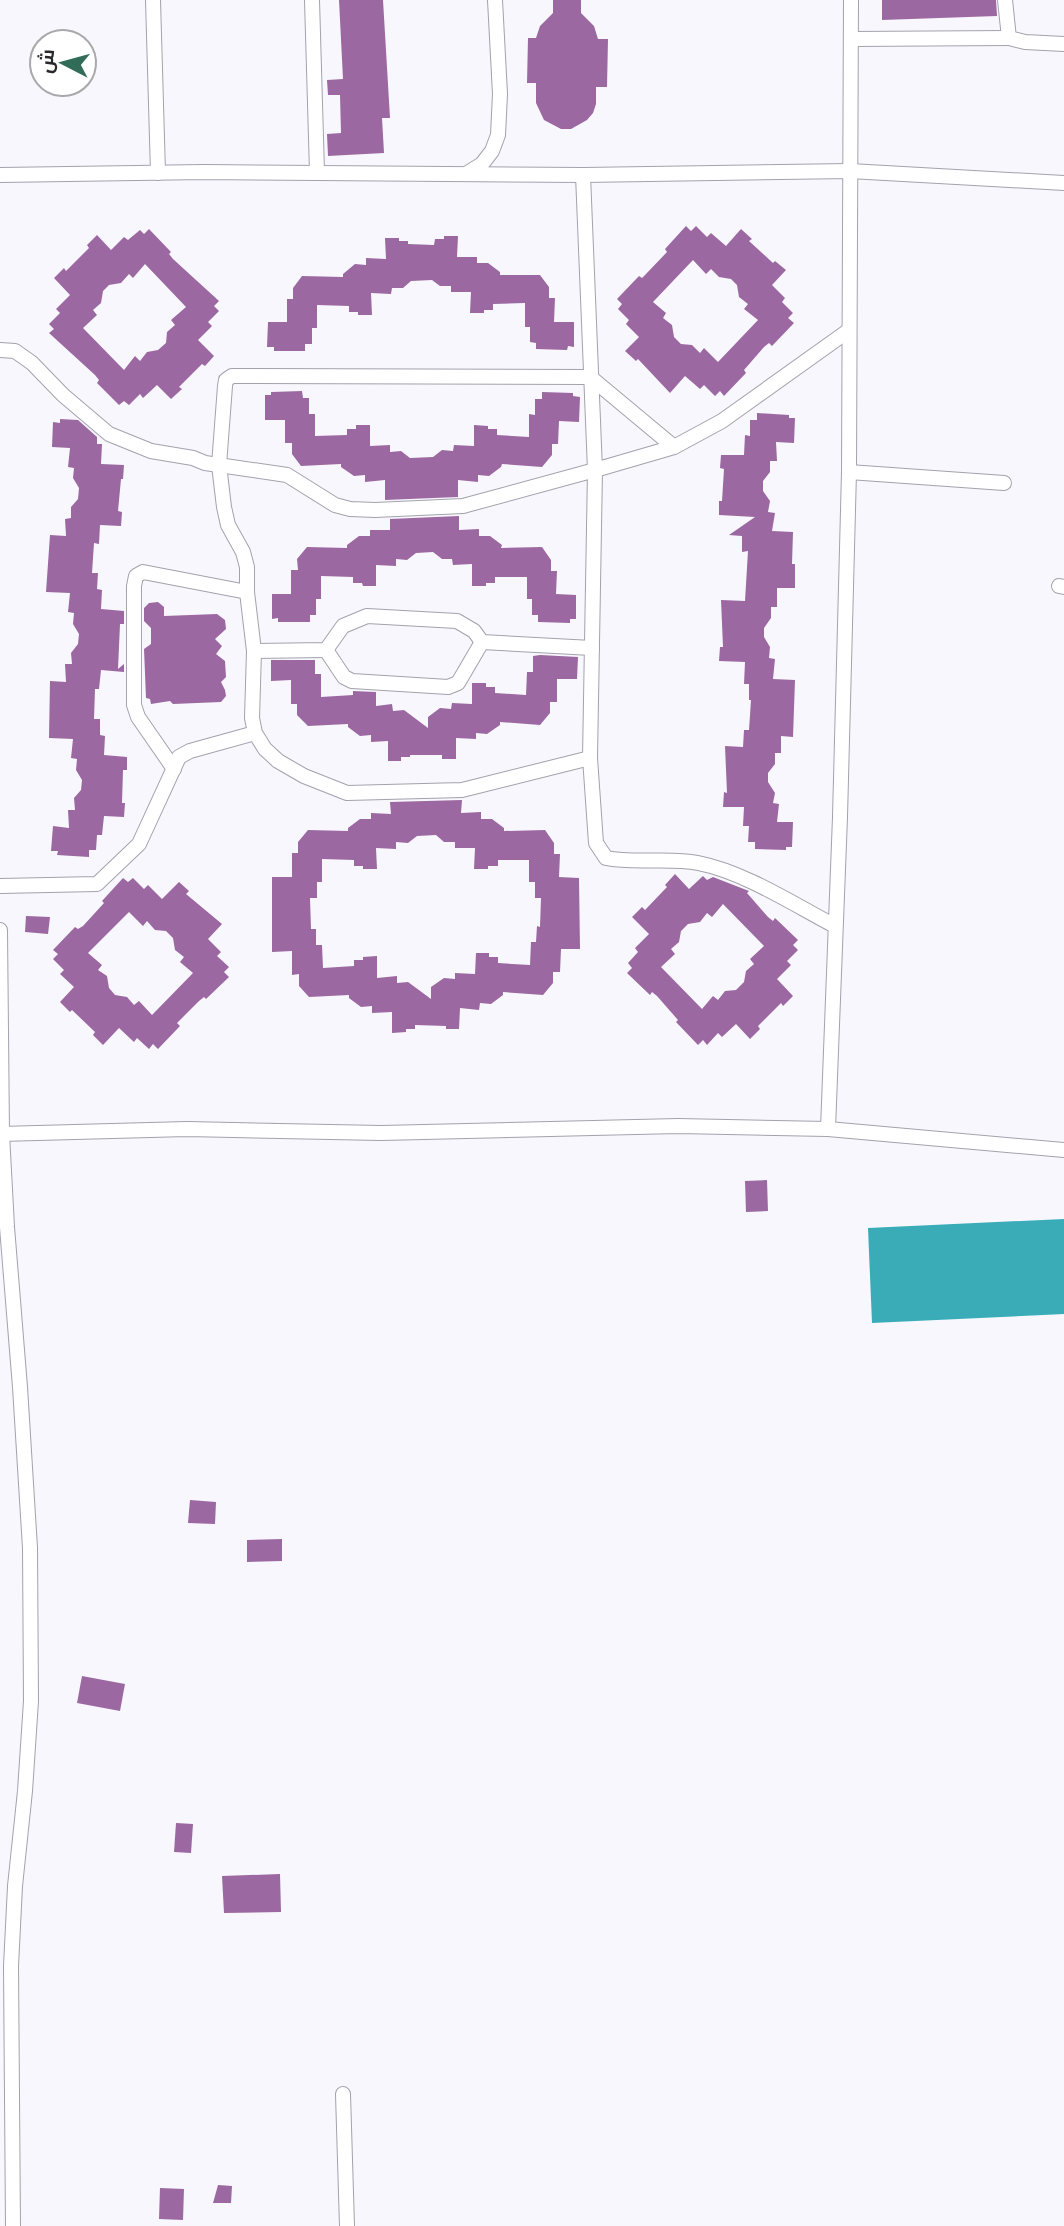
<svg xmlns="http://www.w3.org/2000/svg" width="1064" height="2226" font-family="'DM Sans',Cairo,sans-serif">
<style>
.water{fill:#39acb8}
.building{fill:#9b68a1;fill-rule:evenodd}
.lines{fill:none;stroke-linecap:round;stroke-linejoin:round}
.minor-casing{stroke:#a3a2ad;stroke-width:16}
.minor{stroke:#fff;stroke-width:14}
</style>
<rect width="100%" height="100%" fill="#f8f7fe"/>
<!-- water -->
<path class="water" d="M1064 1219V1314L872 1323 868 1228Z"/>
<!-- building -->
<g class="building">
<path d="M339 0H383L390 118H382L384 153 328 156 327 134 341 133 340 95H328L327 80 343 79Z"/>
<path d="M553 0H581V13L594 26 598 39H608L607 87H596V104L593 113 587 120 571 129H561L544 120 536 103V83H527L528 38H536L540 26 553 13Z"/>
<path d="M882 0H996L997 16 882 20Z"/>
<path d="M686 226 691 231 696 226 707 237 711 233 726 246 741 229 752 239 749 241 773 263 775 261 786 270 772 285 785 298 782 302 793 313 788 318 794 323 772 346 769 343 764 347 744 370 746 373 724 396 720 391 715 396 704 385 700 389 685 376 670 393 638 359 636 361 625 351 639 337 626 324 629 320 618 309 622 304 617 299 639 276 642 278 646 274 667 252 665 249ZM693 260 706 274 711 269 719 277 731 279 737 285 739 297 748 304 744 309 758 320 718 362 704 348 700 353 692 345 681 344 674 337 672 325 663 318 666 313 653 302Z"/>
<path d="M149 229 171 252 169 254 173 259 219 301 214 306 219 311 208 322 212 326 198 340 214 356 205 366 202 364 179 387 182 389 171 399 157 385 143 398 140 394 129 405 124 401 119 405 97 383 99 380 95 375 49 333 54 329 49 324 60 313 56 309 70 295 54 278 64 268 66 271 89 248 87 245 97 235 111 250 124 237 128 240 140 230 144 234ZM145 264 186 307 171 320 175 325 167 332 166 343 158 350 147 352 140 361 135 356 124 370 83 328 97 315 93 310 101 303 103 291 109 285 121 283 129 274 133 278Z"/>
<path d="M444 236H458L457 257H477V263H488L500 272V275H540L549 287V298H555L554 322H574V347L568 346 567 350 536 349V343L530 342V327H525V303L493 304V310H484V313H470L471 292H451V286H440L432 280 411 281 403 288H392L391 294 371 293 372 315H358V312H349V306L317 305V328H312V344H305V351H274V347H267L268 322H287V299H293V288L302 276 343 277V274L355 264 366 265V258L386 259 385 238H399V241H408V244L434 245 435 239H444Z"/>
<path d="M302 391 303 398H309V414H315V436L347 435V429H356V425H370V446L390 445V452L401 451 410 458 433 457 442 450 453 451 454 445 474 446V425L488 426V429H497V435L529 437V414L535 415V399H542V392L573 393V396L580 397 579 422 559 421 558 444H552V455L542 467 502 464 501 467 489 476 478 475V482L458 480V497L385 500V480L365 482V475L354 476 341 467V464L301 466 292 454V443H285V420H265V395H271V392Z"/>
<path d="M757 413 789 415V418H795L794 443 776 442 777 461H770V472L763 481V491L770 501 768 512 775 513 772 531 793 532 792 564H795V588H777V607H771V618L764 628V637L770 647 769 658 775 659 773 679 795 680 793 737 781 736V753H775V764L768 773V782L775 793 773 803 779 804 777 822H793L792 847H786V850L755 849V842H748L749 826H743L744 807H723L724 792 727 793 725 746 743 747 744 730H749L751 700H749V684H744L745 662 719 661 720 647H723L721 600 745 601 748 551 742 552V536L729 535 755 517 719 515V501H722L724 469 720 468 721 455H744L745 435 750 436V420H757Z"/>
<path d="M60 419 78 420 97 437V444H102L101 464 124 465 123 479H121L118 511 122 512 121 526 100 525 99 544 94 543 92 573H98L97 589 102 590 101 609 124 611V624H120L118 669 124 664V672L101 670 99 689H95L94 719H100V735L105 736 104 755 127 757V770H123L122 803H125L124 817 104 816 102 835H97L96 850H89V857L57 855 58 851H51L53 826 69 828 68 810H75L74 798 81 790 82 780 76 770 77 759 71 758 73 739 49 738 50 681 66 682 65 664H72L71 653 78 644 79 634 73 624 74 613 68 612 70 593 46 592 50 535 66 536 65 519 71 518V507L78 499 79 488 73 478 74 468 68 467 70 448 52 447 53 422 60 423Z"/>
<path d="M459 516V530L479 529V536H490L502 545 501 548 542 547 551 560V571H557L556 594 576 595V619H570V623L538 622V615H532V599H527V577H495V583H486V586H472V564L453 565 452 559H442L433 552 416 553 407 560 396 559V566L376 565V586H363L362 583H353V577L321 576V599H316V615H310V622H278V618L272 619V594H291V570H298L297 559 307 547 347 548V545L359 536H370V530H390V519Z"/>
<path d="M158 602 164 607V616L217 614 225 620 226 629 215 639 222 646 216 654 225 661 226 677 221 682 225 690 226 696 221 702 173 704 170 701 151 704 150 699 146 698 144 649 151 644V628L144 621V608L149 603Z"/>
<path d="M540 655 578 657 577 679H557V702H550V713L540 725 500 722V725L487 734 476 733V739L456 738V759H442V755H410V757H401V761H388V741L371 742V735L360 736 348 727V724L308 726 297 715V704H291V680L271 681V660H315V674H321V697L353 695V691L376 692V706L392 704 393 711 404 710 428 728V717L440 708 451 709 452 703 472 704V683H486V687H495V693L526 695 527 672H533V656Z"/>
<path d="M462 800 461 813 481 812V819H492L504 828V831L545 830 554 843V854H560L559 877 579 878 580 949H561L560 972H553V983L543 995 503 992V995L491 1004 480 1003 479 1010 460 1008 459 1029H446V1026L415 1025V1029H406V1032L392 1033V1012L372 1013V1006L361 1007 349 998V995L309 997 299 986V974L292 975V951L272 952V877H292V853H298V842L308 830 348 831V828L360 819H371V813L391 814 390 802ZM436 835 444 842H455V848H475L474 869H488V866H498V860H529V882H535V898H541L540 927 537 926 536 942H531L530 965 498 963V957H489V953H476L475 974 455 973V979L444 978 431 987V999L408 982 397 983V976L377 978V956L363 957V960H354V966L323 968 322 945H316V929H311L310 898H317V882H322V859L354 860V866H363V869H377L376 848 396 849V842L408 843 417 836Z"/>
<path d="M675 874 689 889 703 876 707 880 713 877 749 891 747 893 768 917 773 921 775 918 798 940 793 945 798 950 787 961 791 965 777 979 793 996 783 1006 781 1003 758 1026 760 1029 750 1039 736 1024 722 1037 718 1033 707 1045 703 1040 698 1045 676 1022 678 1020 657 996 652 992 650 995 627 973 632 968 628 963 638 952 635 948 649 934 632 917 642 907 645 910 667 887 665 885ZM723 904 764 946 750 959 754 964 746 971 744 982 736 990 725 991 718 1000 713 996 702 1009 661 967 675 954 671 949 679 942 681 931 688 924 700 922 707 913 712 917Z"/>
<path d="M123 878 128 882 133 878 144 889 148 885 162 899 179 882 189 891 186 894 222 924 208 939 221 952 217 956 229 967 224 972 229 977 206 999 204 997 199 1001 177 1023 180 1026 158 1049 153 1044 149 1049 137 1038 134 1042 119 1028 103 1045 93 1035 95 1032 72 1010 70 1012 60 1002 74 987 60 974 64 970 53 959 58 954 53 950 75 927 78 929 83 926 104 903 102 901ZM129 912 143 926 147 921 155 930 166 931 173 938 175 950 184 957 180 962 193 973 152 1015 139 1001 134 1005 127 997 115 995 109 988 107 976 98 970 102 965 88 953Z"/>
<path d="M26 916 50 917 48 934 25 932Z"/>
<path d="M767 1180 768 1211 746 1212 745 1181Z"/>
<path d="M190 1500 216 1502 215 1524 188 1523Z"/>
<path d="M282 1539V1561L247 1562V1540Z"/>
<path d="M82 1676 125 1684 120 1711 77 1703Z"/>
<path d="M176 1823 193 1824 191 1853 174 1852Z"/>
<path d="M280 1874 281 1912 224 1913 222 1876Z"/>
<path d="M218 2185 232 2186 231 2203H213Z"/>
<path d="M160 2188 184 2189 183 2220 159 2219Z"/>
</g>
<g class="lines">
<!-- minor casing -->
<g class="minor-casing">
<g id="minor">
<path d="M153 0 158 173"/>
<path d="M312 0 317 172"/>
<path d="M1005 0 1009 38 1025 42 1064 44"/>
<path d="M851 39 1009 38"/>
<path d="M466 174 482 164 492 151 498 135 500 94 495 0"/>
<path d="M0 175 204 172 583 175 850 171 1064 183"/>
<path d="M583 175 595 470 674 447 722 421 848 331"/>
<path d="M0 350 15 351 32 363 63 395 109 434 151 451 193 458 205 463 287 475 335 505 350 509 375 510 463 506 595 470 590 758 596 843 606 858C636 864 668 857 698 863 744 872 793 904 835 926"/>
<path d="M849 472 1004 483"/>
<path d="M1059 586 1064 587"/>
<path d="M326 650 344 677 352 681 448 687 458 683 482 642"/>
<path d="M254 651 326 650 343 626 367 616 457 621 474 631 482 642 592 648"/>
<path d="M590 758 462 790 347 793 304 776 278 761 265 749 255 733 252 718 254 651 247 592V567L243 552 228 525 224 507 219 465 225 386 226 380 232 376 590 377 674 447"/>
<path d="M174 769 138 717 134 705V586L136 576 143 572 247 592"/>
<path d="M0 886 97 884 139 844 179 757 190 751 255 733"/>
<path d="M0 930 2 1134 7 1227 20 1387 30 1548 31 1701 25 1791 15 1886 11 1966 13 2226"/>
<path d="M828 1129 840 817 849 472 851 0"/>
<path d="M0 1134 187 1129 381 1133 678 1126 828 1129 1064 1150"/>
<path d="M343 2094 347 2226"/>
</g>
</g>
<!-- minor -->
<use href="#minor" class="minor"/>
</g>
<!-- north arrow -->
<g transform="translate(63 63) rotate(276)"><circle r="33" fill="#ffffff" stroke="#a9a9ab" stroke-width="2"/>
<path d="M0-5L12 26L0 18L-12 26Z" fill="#306c57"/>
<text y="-10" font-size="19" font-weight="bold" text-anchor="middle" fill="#29282c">ش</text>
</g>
</svg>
